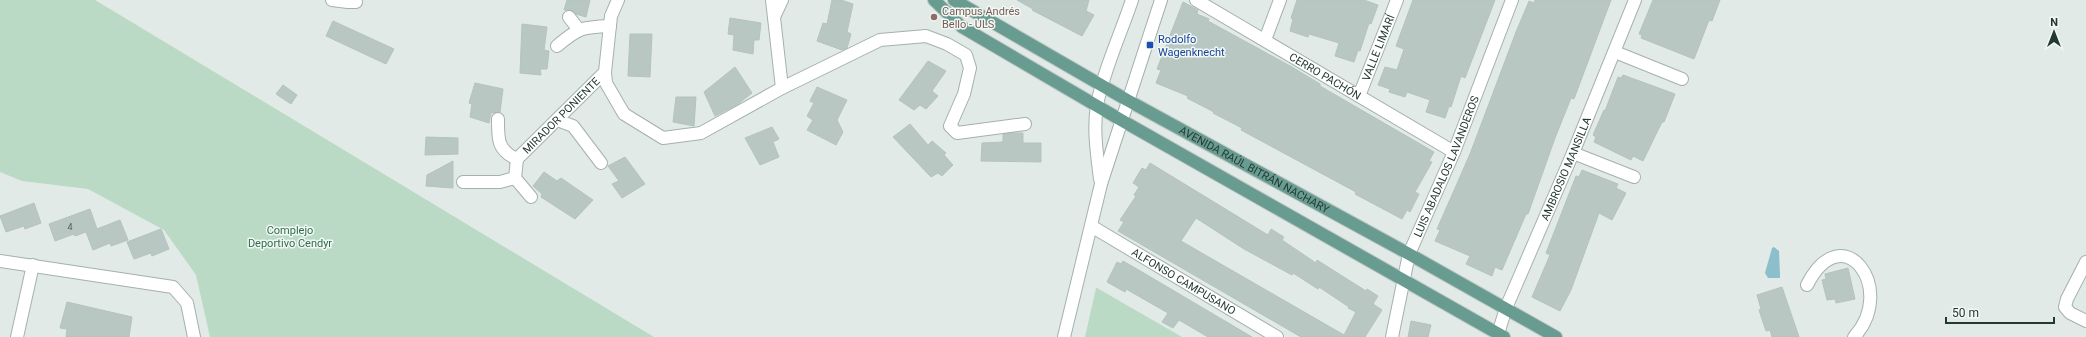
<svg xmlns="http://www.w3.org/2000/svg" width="2086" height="337" font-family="Roboto,sans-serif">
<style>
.green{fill:#bbdac5}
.water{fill:#8cbfcb}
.building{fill:#b9c7c2;stroke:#b4c3bd;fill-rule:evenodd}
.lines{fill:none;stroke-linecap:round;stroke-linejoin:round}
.minor-casing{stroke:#a4b1ad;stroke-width:14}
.major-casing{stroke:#bdc4c2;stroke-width:14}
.minor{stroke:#fff;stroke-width:12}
.major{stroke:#689c91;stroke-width:12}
.education-dot{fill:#8d6e63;stroke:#f1f7f4;stroke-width:1.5}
.transit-dot{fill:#1a4fb4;stroke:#f1f7f4;stroke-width:1.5}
.labels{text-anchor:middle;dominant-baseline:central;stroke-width:3;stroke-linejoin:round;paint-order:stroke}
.number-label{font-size:9px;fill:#485c58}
.education-label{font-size:11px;fill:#785e54;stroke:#f1f7f4;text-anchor:start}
.transit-label{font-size:11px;fill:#164399;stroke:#f1f7f4;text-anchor:start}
.street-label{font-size:11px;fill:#233934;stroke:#f1f7f4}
.park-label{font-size:11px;fill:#306d4a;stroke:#f1f7f4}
</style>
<rect width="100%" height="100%" fill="#e1eae6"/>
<!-- green -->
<g class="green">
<path d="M0 0H95L654 337H210L196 275 164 230 88 189 22 181 0 172Z"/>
<path d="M1096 288H1097L1182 337H1085Z"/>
</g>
<!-- water -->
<path class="water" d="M1774 247 1779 251 1780 275V278H1768L1765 273 1772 248Z"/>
<!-- building -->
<g class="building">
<path d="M567 0H590L586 17 576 14 571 10H564Z"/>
<path d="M832 0H841L853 4 847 32 851 34 847 48 842 50 817 41 823 23 827 24Z"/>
<path d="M1017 0H1089L1086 11 1094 15 1082 36 1032 10 1033 9Z"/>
<path d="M1297 0H1364L1378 5 1371 24 1369 23 1360 51 1358 50 1354 62 1335 56 1339 43 1309 34 1308 37 1290 31 1293 19 1291 18Z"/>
<path d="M1413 0H1495L1465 78 1461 76 1451 107 1449 106 1445 118 1426 112 1430 100 1407 92 1405 97 1389 92 1390 89 1378 85 1385 67 1397 70 1404 49 1396 46Z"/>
<path d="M1535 0H1611L1574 99 1571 98 1555 138 1528 214H1526L1502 270 1495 267 1492 276 1466 264 1470 256 1435 241 1440 230 1437 229 1470 154 1516 32 1529 1 1534 3Z"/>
<path d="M1653 0H1720L1712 21 1709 20 1694 59 1641 38 1642 35 1639 34Z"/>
<path d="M1183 2 1198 10 1197 14 1209 19 1208 21 1292 67 1320 84V86L1434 152 1429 161 1432 162 1415 192 1419 194 1410 212 1407 210 1402 219 1355 194 1356 192 1241 130 1242 128 1213 113 1214 112 1187 98 1188 96 1156 83 1161 70 1157 69Z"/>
<path d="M730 18 761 23 759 40H754L753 54 733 50 734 35 728 34Z"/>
<path d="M333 21 394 49 386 64 326 36Z"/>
<path d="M522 24 547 27 544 50 549 51 547 69H540L541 75 520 73Z"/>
<path d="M630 34H652L650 77 628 76Z"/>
<path d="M928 61 946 71 932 91 938 96 926 109 920 105 914 110 899 100Z"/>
<path d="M735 67 752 93 738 104 715 116 704 92Z"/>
<path d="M1623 75 1675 94 1664 122H1662L1643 161 1633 156 1631 160 1594 142 1596 137 1593 135 1604 110 1605 111 1618 77 1621 78Z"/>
<path d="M475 83 503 89 500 112 491 113 489 123 470 117 472 104 469 103Z"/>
<path d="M283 85 297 95 291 104 276 94Z"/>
<path d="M817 87 847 100 837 120 843 132 836 145 807 130 813 120 807 116 814 103 810 101Z"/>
<path d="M676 97H696L694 126 673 122Z"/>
<path d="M910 124 928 145 932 141 946 153 944 155 953 165 942 176 938 173 931 177 893 137Z"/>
<path d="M772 127 779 139 773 142 779 157 760 165 745 138Z"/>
<path d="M1014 133H1023V143H1041V162L981 161 982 143 1003 142V134Z"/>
<path d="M426 137 458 138V154L425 155Z"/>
<path d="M625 157 645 184 622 198 612 184 619 181 608 166Z"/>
<path d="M453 161V188L426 186 427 175Z"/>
<path d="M1150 163 1268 235 1271 229 1284 237 1282 240 1316 263 1317 260 1366 291 1367 289 1378 296 1373 304 1382 310 1365 337H1301L1118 231 1124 222 1120 220 1136 196 1134 195 1139 187 1133 183 1142 168 1146 170ZM1196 218 1244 249 1292 275 1293 273 1318 289 1319 287 1349 307 1348 308 1356 312 1344 335 1181 241Z"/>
<path d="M1582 170 1618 184 1616 188 1626 193 1612 220 1599 213 1571 290 1560 311 1532 297 1550 255 1546 253 1576 176 1579 177Z"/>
<path d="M544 172 557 181 561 178 593 200 575 219 541 197 542 194 533 186Z"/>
<path d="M34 203 41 223 25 229 24 226 6 232 0 216Z"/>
<path d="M90 209 97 229 120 220 128 240 111 246 110 243 93 250 86 232 75 236 74 234 55 241 49 224Z"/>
<path d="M161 229 169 249 152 256 151 253 134 259 127 242Z"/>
<path d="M1123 261 1137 269 1252 337H1208L1179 320 1173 328 1162 322 1168 313 1126 289 1125 292 1107 282 1117 262 1121 264Z"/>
<path d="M1848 268 1855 299 1836 303 1835 299 1827 300 1822 280 1826 279 1825 274Z"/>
<path d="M1782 287 1799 337H1772L1770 330 1766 331 1759 310 1761 309 1757 295Z"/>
<path d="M67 302 132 317 129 337H66L67 329 60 328Z"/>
<path d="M1411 321 1431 325 1428 337H1408Z"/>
</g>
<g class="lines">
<!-- minor casing -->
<g class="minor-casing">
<g id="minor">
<path d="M332 0 348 2H356"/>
<path d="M618 0 611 16 605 72 606 83 624 114 663 138 701 133 782 88 880 40 926 36 947 44 966 55 970 68 964 94 950 126 957 133 1025 124"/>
<path d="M772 0 782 88"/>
<path id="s1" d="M1196 0 1454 152"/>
<path d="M569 17 579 30"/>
<path d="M774 17 782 0"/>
<path d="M1265 40 1280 0"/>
<path d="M557 46C578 28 582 27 610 26"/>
<path d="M1615 52 1682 79"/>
<path id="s2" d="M1359 96 1397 0"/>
<path d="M498 119C498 139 497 150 517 159"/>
<path d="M557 120 573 126 601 163"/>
<path d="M1573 153 1634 177"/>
<path id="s3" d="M517 159 605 72"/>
<path d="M515 178 531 197"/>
<path d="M1100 179C1097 155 1093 129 1097 105 1103 72 1121 33 1132 0"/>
<path d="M463 182H500L515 178 517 159"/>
<path id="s4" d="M1091 226 1277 337"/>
<path d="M0 261 173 287 187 303 194 337"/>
<path d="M2086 262 2067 299 2065 307 2070 313 2086 321"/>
<path d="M1807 285C1843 214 1898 290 1854 337"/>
<path d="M17 337 33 265"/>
<path d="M1064 337 1101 184 1161 0"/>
<path id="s5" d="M1392 337 1409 254 1454 152 1512 0"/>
<path id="s6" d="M1497 337 1506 308 1573 153 1635 0"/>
</g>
</g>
<!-- major casing -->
<g class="major-casing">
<g id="major">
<path d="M934 0 962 27 1121 120 1504 337"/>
<path id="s7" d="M954 0 1127 100 1409 254 1556 337"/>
</g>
</g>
<!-- minor -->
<use href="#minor" class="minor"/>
<!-- major -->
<use href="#major" class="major"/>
</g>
<!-- markers -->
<circle class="education-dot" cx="934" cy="17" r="4"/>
<rect class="transit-dot" x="1146" y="41" width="8" height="8" rx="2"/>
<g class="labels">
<!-- number labels -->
<g class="number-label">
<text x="70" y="227">4</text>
</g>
<!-- education labels -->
<g class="education-label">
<text x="942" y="11">Campus Andrés<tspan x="942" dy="13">Bello - ULS</tspan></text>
</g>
<!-- transit labels -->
<g class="transit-label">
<text x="1158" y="39">Rodolfo<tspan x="1158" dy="13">Wagenknecht</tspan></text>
</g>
<!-- street labels -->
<g class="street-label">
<text stroke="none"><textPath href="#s2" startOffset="52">VALLE LIMARÍ</textPath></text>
<text stroke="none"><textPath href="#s1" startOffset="150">CERRO PACHÓN</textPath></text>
<text stroke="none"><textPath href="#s3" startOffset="62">MIRADOR PONIENTE</textPath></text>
<text stroke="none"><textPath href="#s5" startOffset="180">LUIS ABADALOS LAVANDEROS</textPath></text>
<text stroke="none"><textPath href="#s6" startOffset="182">AMBROSIO MANSILLA</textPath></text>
<text stroke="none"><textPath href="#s7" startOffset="345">AVENIDA RAÚL BITRÁN NACHARY</textPath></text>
<text stroke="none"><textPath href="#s4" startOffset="108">ALFONSO CAMPUSANO</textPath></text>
</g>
<!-- park labels -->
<g class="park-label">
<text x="290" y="230">Complejo<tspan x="290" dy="13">Deportivo Cendyr</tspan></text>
</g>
</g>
<!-- north arrow -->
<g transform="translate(2054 32)" stroke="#f1f7f4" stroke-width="3" paint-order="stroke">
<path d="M0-3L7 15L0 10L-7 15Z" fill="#233934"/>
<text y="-6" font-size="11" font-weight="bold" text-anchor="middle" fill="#233934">N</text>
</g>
<!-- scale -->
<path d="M1946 317v6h108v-6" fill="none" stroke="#233934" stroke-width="2"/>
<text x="1952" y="317" font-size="12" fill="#233934" stroke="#f1f7f4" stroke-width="3" paint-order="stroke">50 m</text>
</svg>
